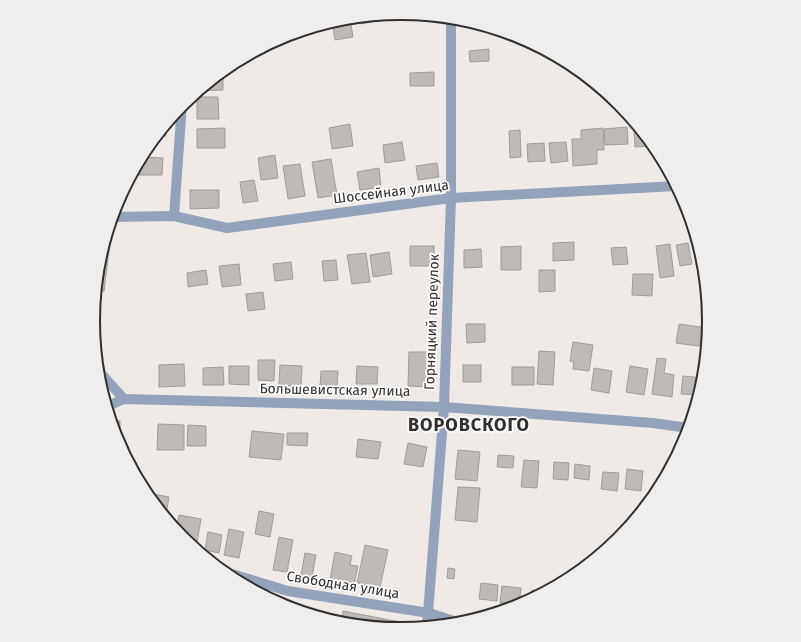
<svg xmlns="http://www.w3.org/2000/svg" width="801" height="642" font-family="'Fira Sans',sans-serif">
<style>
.building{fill:#bfbab6;stroke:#a09c98}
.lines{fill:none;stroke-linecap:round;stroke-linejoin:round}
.minor{stroke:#94a3b9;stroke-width:10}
.labels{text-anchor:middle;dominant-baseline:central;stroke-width:3.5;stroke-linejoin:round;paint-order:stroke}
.street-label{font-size:14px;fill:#32302e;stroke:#fff}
.district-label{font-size:18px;font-weight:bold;letter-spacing:1px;fill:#32302e;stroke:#fff}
.rim{fill:none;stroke:#32302e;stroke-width:2}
</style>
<rect width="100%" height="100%" fill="#efeae6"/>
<!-- building -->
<g class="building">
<path d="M387 14 388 19 361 24 360 17Z"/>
<path d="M350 18 353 37 335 40 332 21 341 19Z"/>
<path d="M306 29 307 35 285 38V36Z"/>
<path d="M489 49V61L470 62 469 51Z"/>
<path d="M434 72V86H410V73Z"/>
<path d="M216 76H223V90L198 91Z"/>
<path d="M197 97H218L219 119H197Z"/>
<path d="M166 124V136L156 135Z"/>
<path d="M350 124 353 146 332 149 329 128Z"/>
<path d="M627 127 628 144 605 145 604 129Z"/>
<path d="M225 128V148H197V129Z"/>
<path d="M603 128 604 150H597V164L573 166 572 139H581V130Z"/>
<path d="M520 130 521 157 510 158 509 131Z"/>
<path d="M634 130H640L652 146 635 147Z"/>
<path d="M402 142 405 160 385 163 383 145Z"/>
<path d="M566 142 568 161 551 163 549 143Z"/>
<path d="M544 143 545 161 528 162 527 144Z"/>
<path d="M275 155 278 178 261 180 258 158Z"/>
<path d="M141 157 163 158 162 175H135L136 166Z"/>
<path d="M331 159 337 195 318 198 312 162Z"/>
<path d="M437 163 439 177 418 180 416 166Z"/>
<path d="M300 164 305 196 288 199 283 166Z"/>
<path d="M379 168 381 187 360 190 357 172Z"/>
<path d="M254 180 258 201 243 203 240 182Z"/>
<path d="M190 190H219V208L190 209Z"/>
<path d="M104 241 110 242 104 291 96 290 98 261Z"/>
<path d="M574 242V260L553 261V243Z"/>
<path d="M688 243 692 264 680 266 676 245Z"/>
<path d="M670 244 674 276 660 278 656 246Z"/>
<rect x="410" y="246" width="24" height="20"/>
<path d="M521 246V270H501V247Z"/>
<path d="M626 247 628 264 613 265 611 248Z"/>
<path d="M481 249 482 267 464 268V250Z"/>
<path d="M389 252 392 274 373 277 370 255Z"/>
<path d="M366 253 370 282 352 284 347 255Z"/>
<path d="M336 260 338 280 324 281 322 261Z"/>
<path d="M291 262 293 279 275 281 273 264Z"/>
<path d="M239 264 241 285 222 287 219 266Z"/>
<path d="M206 270 208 284 188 287 187 273Z"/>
<path d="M539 270H555V291L539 292Z"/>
<path d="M633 274H653L652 296 632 295Z"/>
<path d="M263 292 265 309 248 311 246 294Z"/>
<path d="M466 324H485V342L467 343Z"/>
<path d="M679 324 708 328 706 347 676 343Z"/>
<path d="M573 342 593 345 589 371 573 369 574 362 570 361Z"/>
<path d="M539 351 555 352 553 385 537 384Z"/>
<path d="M409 352H429L428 387 408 386Z"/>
<path d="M657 358 666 359 664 373 674 375 672 397 652 394Z"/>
<path d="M258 360H275L274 381 258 380Z"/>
<path d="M184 364 185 386 159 387V365Z"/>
<path d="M280 365 302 366 301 386 279 385Z"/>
<rect x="463" y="365" width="18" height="17"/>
<path d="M229 366H249V385L229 384Z"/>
<path d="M357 366 378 367 377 384H356Z"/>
<path d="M630 366 648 369 644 395 626 392Z"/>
<path d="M223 367 224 385H203V368Z"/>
<rect x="512" y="367" width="22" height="18"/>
<path d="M594 368 612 371 609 393 591 390Z"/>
<path d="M321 371H338L337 387H320Z"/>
<path d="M683 376 703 378 698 395 681 394Z"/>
<path d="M111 421H120V437L116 438Z"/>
<path d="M158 424 184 425V450H157Z"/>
<path d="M188 425 206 426V446H187Z"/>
<path d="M252 431 284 434 281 460 249 457Z"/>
<path d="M287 433H308L307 446 287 445Z"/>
<path d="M358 439 381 442 378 459 356 457Z"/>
<path d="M408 443 427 447 423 467 404 464Z"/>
<path d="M458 450 480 452 477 481 455 479Z"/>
<path d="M498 455 514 456 513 468 497 467Z"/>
<path d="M524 460 539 461 537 488 521 487Z"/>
<path d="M554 462 569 463 568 480 553 479Z"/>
<path d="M575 464 590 466 589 480 574 478Z"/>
<path d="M627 469 643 471 641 491 625 489Z"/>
<path d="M603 472 619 473 617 491 601 489Z"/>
<path d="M661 474 666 475 660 487Z"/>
<path d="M458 487 480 488 477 522 455 520Z"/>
<path d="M148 493 169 497 166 515 162 514 147 495Z"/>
<path d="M259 511 274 514 270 537 255 534Z"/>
<path d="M179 515 201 519 196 548 193 547 183 539 176 530Z"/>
<path d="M229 529 244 532 239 558 224 555Z"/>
<path d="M208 532 222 535 219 553 205 550Z"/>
<path d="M279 537 293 540 287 572 273 570Z"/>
<path d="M365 545 388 550 380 587 357 583Z"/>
<path d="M335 552 352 556 350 565 358 566 354 585 330 580Z"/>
<path d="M305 553 316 555 312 577 301 575Z"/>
<path d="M448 568 455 569 454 579 447 578Z"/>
<path d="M481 583 498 585 497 601 479 599Z"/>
<path d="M502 586 521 588 519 605 500 603Z"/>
<path d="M532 590 545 592 531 599Z"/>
<path d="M343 611 400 622 399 629 341 623Z"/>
</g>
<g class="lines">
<!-- minor -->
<g class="minor">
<path d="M174 216 182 104"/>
<path d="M112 217 174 216 227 228 451 198 676 186"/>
<path d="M97 369 124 399"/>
<path d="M106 407 124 399 444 407 653 423 688 428"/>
<path d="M222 571 288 591 429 613 460 623"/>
<path d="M427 626 444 407 451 198V18"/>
</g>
</g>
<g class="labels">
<!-- street labels -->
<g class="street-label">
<text transform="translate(391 192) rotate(-7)">Шоссейная улица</text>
<text transform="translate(432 322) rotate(-88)">Горняцкий переулок</text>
<text transform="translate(335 390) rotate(1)">Большевистская улица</text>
<text transform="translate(343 585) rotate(9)">Свободная улица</text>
</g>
<!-- district labels -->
<g class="district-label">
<text x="469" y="425">ВОРОВСКОГО</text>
</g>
</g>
<!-- crop -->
<path d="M0 0H801V642H0ZM100 321a301 301 0 1 1 602 0a301 301 0 1 1-602 0Z" fill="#efeeee" fill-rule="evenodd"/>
<path class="rim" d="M100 321a301 301 0 1 1 602 0a301 301 0 1 1-602 0Z"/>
</svg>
